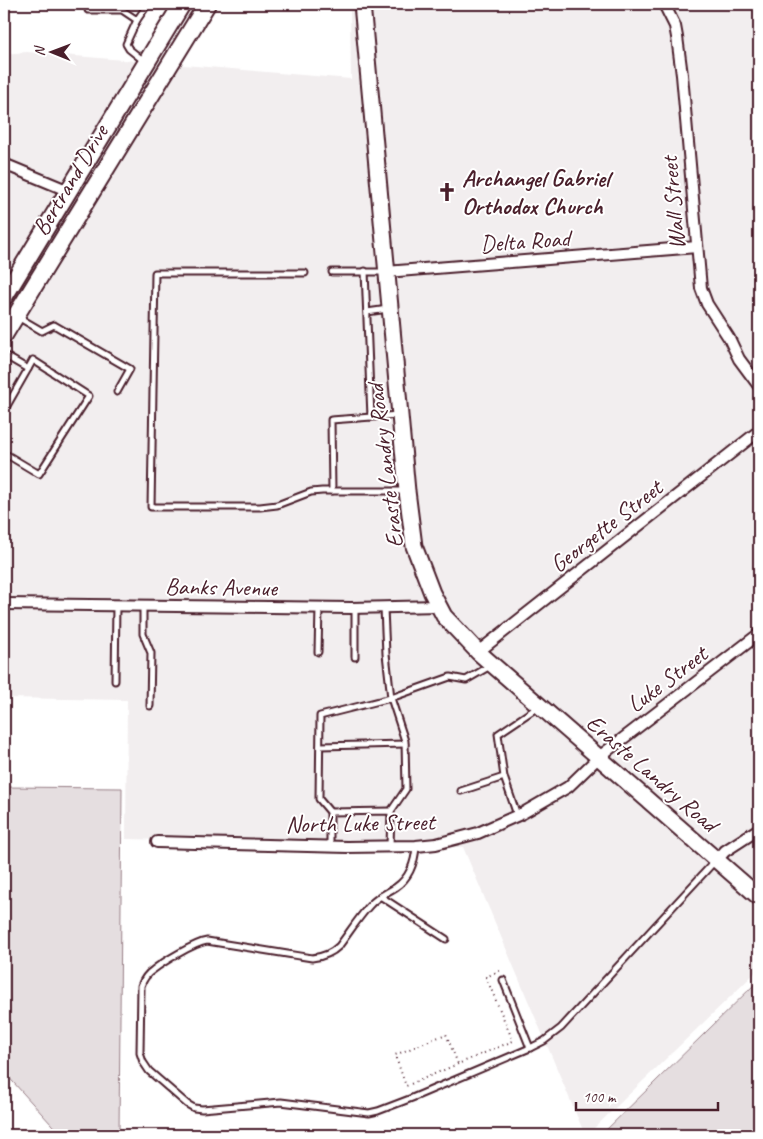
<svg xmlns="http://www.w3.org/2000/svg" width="763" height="1139" font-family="Caveat,sans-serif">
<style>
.built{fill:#f2eeef}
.green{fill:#e5dee0;stroke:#987e86}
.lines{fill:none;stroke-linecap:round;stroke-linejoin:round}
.lane-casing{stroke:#4a1f2b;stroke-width:9}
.street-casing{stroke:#4a1f2b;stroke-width:14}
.secondary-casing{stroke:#4a1f2b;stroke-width:19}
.primary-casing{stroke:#4a1f2b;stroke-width:20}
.path{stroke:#4a1f2b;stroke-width:2;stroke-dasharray:1 4;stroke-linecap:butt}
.lane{stroke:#fff;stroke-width:5}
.street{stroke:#fff;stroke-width:10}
.secondary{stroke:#fff;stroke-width:15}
.primary{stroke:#fff;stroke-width:16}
.labels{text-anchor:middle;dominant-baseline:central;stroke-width:4;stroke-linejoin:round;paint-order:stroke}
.poi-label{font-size:24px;font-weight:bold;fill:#4a1f2b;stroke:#fff;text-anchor:start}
.street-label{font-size:24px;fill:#4a1f2b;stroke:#fff}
</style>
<rect width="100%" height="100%" fill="#fff"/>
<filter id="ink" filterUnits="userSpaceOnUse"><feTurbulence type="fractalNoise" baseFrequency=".02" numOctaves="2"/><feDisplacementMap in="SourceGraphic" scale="10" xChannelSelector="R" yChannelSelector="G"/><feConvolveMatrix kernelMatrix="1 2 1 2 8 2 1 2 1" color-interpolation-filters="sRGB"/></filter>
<g filter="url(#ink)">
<!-- built -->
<path class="built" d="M350 4H759V969L587 1135H585L463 847 126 839 127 700 4 698V54L27 52 351 79Z"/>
<!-- green -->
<g class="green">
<path d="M4 787 122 788 119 1133 219 1135H61L4 1072Z"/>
<path d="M759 980V1135H601Z"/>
</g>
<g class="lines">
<!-- lane casing -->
<g class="lane-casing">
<g id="lane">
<path d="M87 4 88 10H122L137 20"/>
<path d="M144 61 129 49 126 44 137 20 148 4"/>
<path d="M365 271 371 417"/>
<path d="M332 272H386"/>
<path d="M305 273H155L151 507H260L277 505 311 492 322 491H404"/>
<path d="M367 312 388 309"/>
<path d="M18 317 42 331 54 325 130 369 117 392"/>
<path d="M4 355 28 369 4 411"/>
<path d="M4 453 39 474 89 396 33 360 28 369"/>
<path d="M332 491 331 420 399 415"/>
<path d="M143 606V634L151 653 150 706"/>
<path d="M384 608 386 654 391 698 450 677 466 680 490 666"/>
<path d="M318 652 319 608"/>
<path d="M355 657V608"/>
<path d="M115 681 116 605"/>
<path d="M320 746 405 744"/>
<path d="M461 791 504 777"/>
<path d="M330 812 391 811 390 846"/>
<path d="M517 815 504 777 498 734 538 707"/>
<path d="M330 846V812L319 799 320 716 391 698 405 741 406 789 391 811"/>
<path d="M416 846C415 862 409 878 396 887 387 893 377 897 370 905 358 918 349 933 339 946 331 954 322 957 312 958L207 941C194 943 163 962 153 970 147 974 143 980 141 986L140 1053 143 1062 149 1071 187 1104 194 1108 202 1109 281 1102 369 1113 378 1111 412 1098 530 1048 544 1041 561 1028 715 861"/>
<path d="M380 896 446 939"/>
<path d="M503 980 530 1048"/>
</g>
</g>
<!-- street casing -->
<g class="street-casing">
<g id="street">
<path d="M664 4 675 26 677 37 682 75 701 288 707 304 729 338 739 359 759 386"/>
<path d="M4 164 69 191"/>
<path d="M386 272 697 247"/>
<path d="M4 604 351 608 439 606"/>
<path d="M478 652 759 431"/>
<path d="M157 842 347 847 416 846 436 844 478 833 523 813 568 787 599 757 759 634"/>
<path d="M717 860 725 851 759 829"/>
</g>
</g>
<!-- secondary casing -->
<g class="secondary-casing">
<path id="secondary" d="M362 4 407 491 414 546 432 593 444 616 478 652 759 897"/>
</g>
<!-- primary casing -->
<g class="primary-casing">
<g id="primary">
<path d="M4 297 182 4"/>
<path d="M4 335 207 4"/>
</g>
</g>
<!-- path -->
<path class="path" d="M458 1064 406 1086 395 1055 446 1034 458 1064 513 1041 486 977 499 971 500 973"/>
<!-- lane -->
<use href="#lane" class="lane"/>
<!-- street -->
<use href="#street" class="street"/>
<!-- secondary -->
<use href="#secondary" class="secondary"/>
<!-- primary -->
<use href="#primary" class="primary"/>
</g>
</g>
<!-- icons -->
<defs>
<g id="church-bare" transform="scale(1.5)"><path d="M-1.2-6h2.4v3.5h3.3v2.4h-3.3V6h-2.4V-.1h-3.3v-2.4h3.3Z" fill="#4a1f2b" stroke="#fff" stroke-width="2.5" paint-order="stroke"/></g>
</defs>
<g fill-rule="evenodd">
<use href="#church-bare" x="447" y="192"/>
</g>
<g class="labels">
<!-- poi labels -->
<g class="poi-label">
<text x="462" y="178">Archangel Gabriel<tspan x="462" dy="28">Orthodox Church</tspan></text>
</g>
<!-- street labels -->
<g class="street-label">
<text transform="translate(70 180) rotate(-59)">Bertrand Drive</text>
<text transform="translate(673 203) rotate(-95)">Wall Street</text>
<text transform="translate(525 241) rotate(-4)">Delta Road</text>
<text transform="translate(385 466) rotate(-97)">Eraste Landry Road</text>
<text transform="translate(606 526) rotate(-38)">Georgette Street</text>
<text transform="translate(221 587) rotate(1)">Banks Avenue</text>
<text transform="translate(667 679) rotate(-37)">Luke Street</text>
<text transform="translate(652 773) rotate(41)">Eraste Landry Road</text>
<text transform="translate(360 823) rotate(-1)">North Luke Street</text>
</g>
</g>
<!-- margin -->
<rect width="763" height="1139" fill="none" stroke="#fff" stroke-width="20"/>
<rect x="10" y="10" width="743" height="1119" fill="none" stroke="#4a1f2b" stroke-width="2" filter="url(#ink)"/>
<!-- north arrow -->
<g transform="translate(52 52) rotate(271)" stroke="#ffffff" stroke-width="4" paint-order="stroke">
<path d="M0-4L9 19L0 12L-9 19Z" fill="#4a1f2b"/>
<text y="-8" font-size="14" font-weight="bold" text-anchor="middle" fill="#4a1f2b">N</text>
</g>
<!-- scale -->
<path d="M576 1102v8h142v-8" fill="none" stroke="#4a1f2b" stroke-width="2.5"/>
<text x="583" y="1102" font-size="15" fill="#4a1f2b" stroke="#ffffff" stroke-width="4" paint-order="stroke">100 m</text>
</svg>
